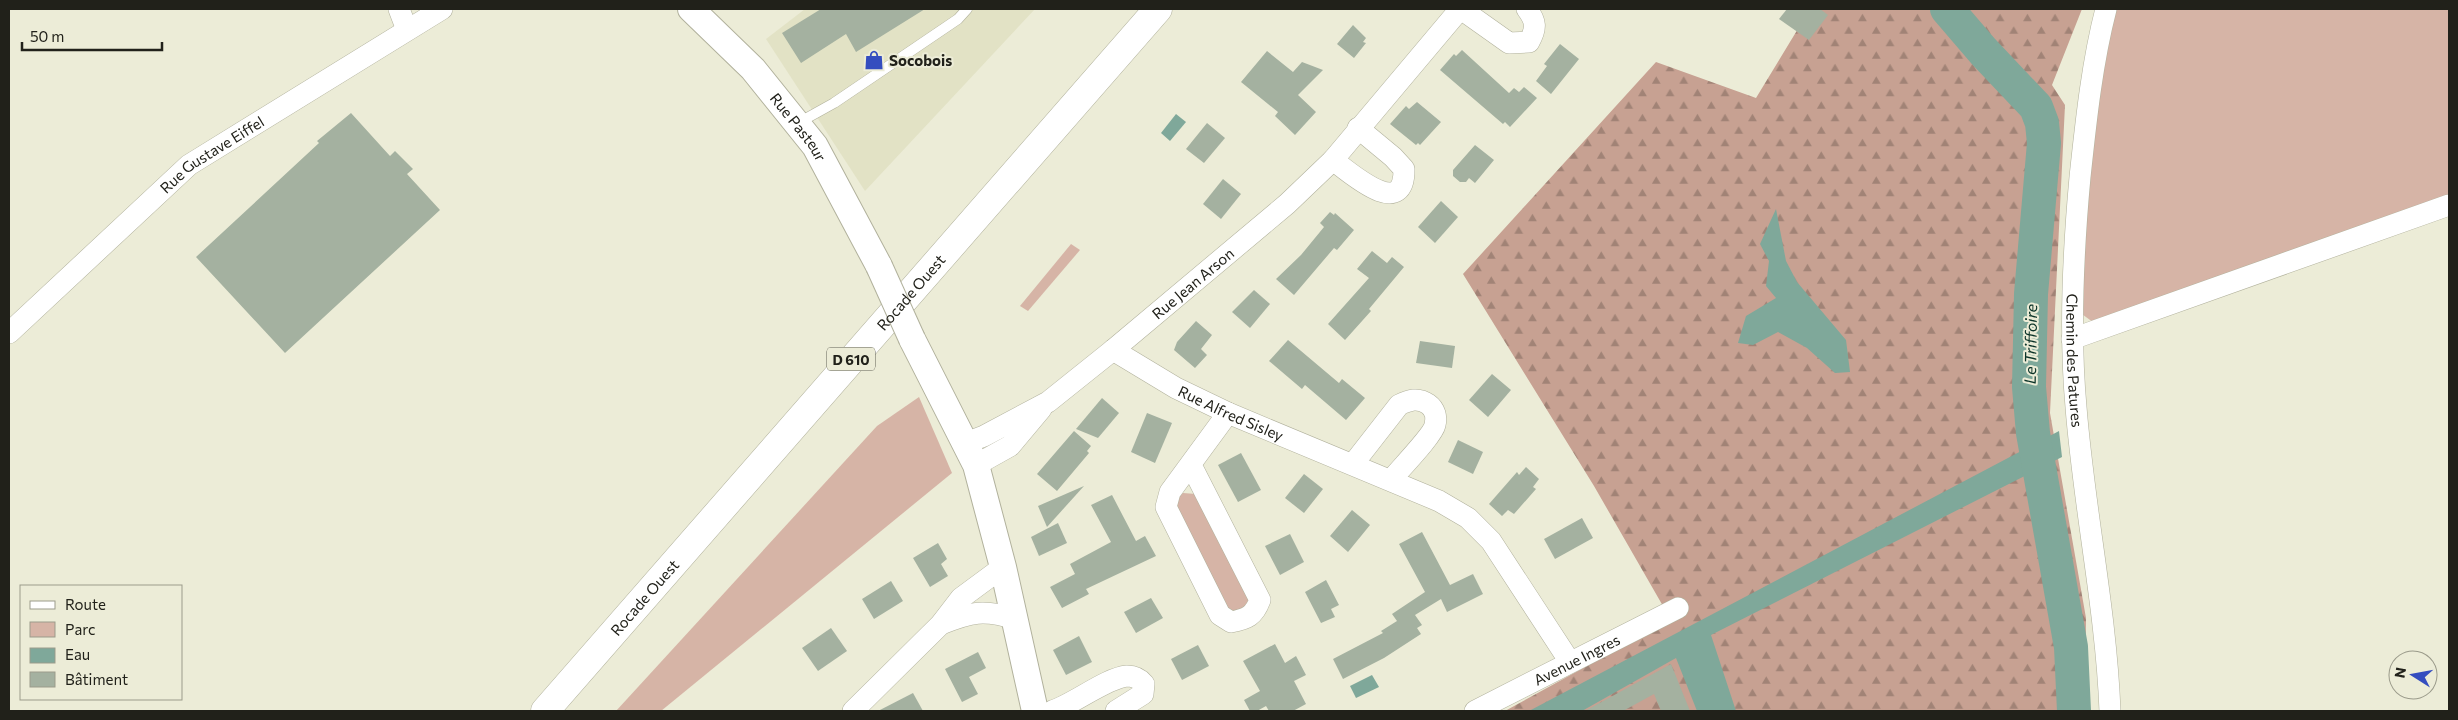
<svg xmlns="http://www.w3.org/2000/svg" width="2458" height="720" viewBox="0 0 2458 720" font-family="Commissioner,sans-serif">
<defs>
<pattern id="forest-firs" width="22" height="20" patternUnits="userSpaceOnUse" patternTransform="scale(1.25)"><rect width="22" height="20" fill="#c7a192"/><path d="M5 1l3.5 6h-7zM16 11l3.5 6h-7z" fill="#a18376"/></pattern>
</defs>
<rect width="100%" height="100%" fill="#ececd7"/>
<!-- built -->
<path fill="#e2e2c5" d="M805 9H1035L865 191 766 39Z"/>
<!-- green -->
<g fill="#d6b4a6">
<path d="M2114 9H2449V198L2097 325 2079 312 2093 122Z"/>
<path d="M1071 244 1080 250 1028 311 1020 306Z"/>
<path d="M919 397 952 473 661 711H616L877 426Z"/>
<path d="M1183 493 1196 494 1252 595 1247 609 1228 612 1174 501Z"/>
</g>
<!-- forest -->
<path fill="url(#forest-firs)" d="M1810 9H2082L2052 85 2065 105 2050 413 2086 618 2085 711H1505L1671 620 1594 486 1463 274 1656 62 1756 98Z"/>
<!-- water -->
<g fill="#7fa89a">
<path d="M1176 114 1186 122 1170 141 1161 133Z"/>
<path d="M1776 209 1786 261 1797 282 1846 340 1850 372 1835 373 1807 348 1778 332 1753 345 1738 343 1746 316 1776 298 1766 286 1769 261 1760 244Z"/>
<path d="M2059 431 2062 457 1711 635 1736 711H1697L1676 658 1582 711H1529Z"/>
<path d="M1372 675 1379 687 1356 698 1350 686Z"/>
</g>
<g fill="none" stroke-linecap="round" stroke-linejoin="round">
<!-- river -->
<path stroke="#7fa89a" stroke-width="34" d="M1947 9 1983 51 2036 107 2042 123 2044 143 2031 294 2029 387 2033 433 2071 647 2074 711"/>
</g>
<!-- building -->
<g fill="#a4b1a0">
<path d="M821 9H925L856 52 846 34 801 63 782 33Z"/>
<path d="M1787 9H1820L1828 15 1809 40 1779 19Z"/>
<path d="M1353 25 1366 38 1363 42 1366 43 1354 58 1337 44Z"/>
<path d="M1560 44 1579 59 1551 94 1536 81 1547 66 1544 64Z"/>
<path d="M1462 50 1509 93 1514 88 1519 92 1524 87 1537 98 1510 127 1505 122 1503 124 1440 70 1454 54 1456 56Z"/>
<path d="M1267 51 1293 72 1302 62 1323 70 1298 95 1316 112 1295 135 1275 116 1278 112 1241 82Z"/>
<path d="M1417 102 1441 122 1420 145 1418 143 1416 145 1390 124 1406 106 1409 109Z"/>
<path d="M351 113 390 156 395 151 413 169 407 174 440 210 285 353 196 257 319 143 317 141Z"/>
<path d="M1207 123 1225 138 1204 163 1186 149Z"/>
<path d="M1475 145 1494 160 1475 183 1469 178 1466 182H1460L1453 176V170Z"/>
<path d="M1223 179 1241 194 1221 219 1203 204Z"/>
<path d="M1441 201 1458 217 1435 243 1418 227Z"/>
<path d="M1330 212 1334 215 1335 213 1354 230 1337 250 1334 248 1294 295 1276 279 1301 255 1324 227 1320 223Z"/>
<path d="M1372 251 1387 263 1392 257 1404 267 1369 309 1371 311 1345 340 1328 324 1369 278 1357 269Z"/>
<path d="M1254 290 1270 304 1250 328 1232 312Z"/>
<path d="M1196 321 1212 335 1201 349 1207 355 1195 368 1174 350 1177 342Z"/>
<path d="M1288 340 1339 383 1342 379 1365 398 1346 420 1305 385 1302 389 1269 361Z"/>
<path d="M1420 341 1455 346 1452 368 1416 363Z"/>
<path d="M1492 374 1511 390 1488 417 1469 400Z"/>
<path d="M1102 398 1119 413 1098 438 1076 429Z"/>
<path d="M1147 413 1172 423 1155 463 1131 452Z"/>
<path d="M1074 431 1091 446 1087 451 1089 453 1057 491 1037 474Z"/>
<path d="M1458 440 1483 452 1473 474 1448 462Z"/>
<path d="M1241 453 1261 490 1238 502 1218 465Z"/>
<path d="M1526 467 1539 479 1533 487 1536 489 1514 514 1508 510 1502 516 1489 504 1517 472 1519 475Z"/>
<path d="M1304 474 1323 489 1304 513 1285 498Z"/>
<path d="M1084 486 1047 527 1038 506Z"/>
<path d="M1112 495 1136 541 1145 536 1156 556 1086 589 1089 594 1062 608 1050 587 1075 574 1070 564 1111 542 1091 505Z"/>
<path d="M1352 510 1370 525 1348 552 1330 536Z"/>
<path d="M1582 518 1593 538 1555 559 1544 539Z"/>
<path d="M1058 523 1067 543 1039 556 1031 537Z"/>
<path d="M1422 532 1450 585 1473 574 1483 594 1447 612 1441 599 1415 615 1422 625 1417 628 1421 634 1384 658 1343 679 1333 659 1383 633 1381 631 1397 621 1392 614 1425 592 1399 544Z"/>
<path d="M1290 534 1304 562 1280 575 1265 546Z"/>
<path d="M938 543 947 559 941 564 948 576 930 587 913 558Z"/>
<path d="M1326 580 1339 605 1331 609 1335 617 1321 623 1305 592Z"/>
<path d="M891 581 903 601 874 619 862 599Z"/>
<path d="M1151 598 1163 618 1136 633 1124 612Z"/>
<path d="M831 628 847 651 818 671 802 648Z"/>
<path d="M1079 636 1092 662 1066 675 1053 650Z"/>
<path d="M1275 644 1285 663 1296 656 1306 675 1294 681 1306 704 1293 711H1269L1266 706 1257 711H1250L1244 700 1260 691 1243 661Z"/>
<path d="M1198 645 1209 666 1182 680 1171 659Z"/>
<path d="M978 652 986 668 969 677 978 694 962 702 945 669Z"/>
<path d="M1671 664 1690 711H1661L1654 694 1623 711H1585Z"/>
<path d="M913 693 923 711H878Z"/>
</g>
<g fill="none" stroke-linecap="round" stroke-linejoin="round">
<defs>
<path id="service" d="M798 123 834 103 958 19 967 9"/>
<g id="minor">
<path d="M399 9 407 30"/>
<path d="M1461 9 1509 43 1529 42C1537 28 1536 21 1527 9"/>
<path id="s1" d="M2106 9C2092 63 2086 121 2080 177 2073 253 2069 330 2076 407 2084 509 2106 609 2110 711"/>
<path d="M1333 160C1349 172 1405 222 1404 169L1393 157 1358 128"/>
<path id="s2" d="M9 333 189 165 442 9"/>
<path d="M2072 339 2449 205"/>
<path id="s3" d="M1113 350 1176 388 1228 413 1439 501 1468 518 1491 541 1570 662"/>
<path id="s4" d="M966 443 984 436 1048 402 1113 350 1287 204 1333 160 1460 9"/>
<path d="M1353 464 1399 405C1409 400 1418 397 1428 404 1435 409 1437 417 1435 425 1433 435 1400 469 1391 480"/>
<path d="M976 465 1010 446 1041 409"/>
<path d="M1191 465 1260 600C1254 616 1247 619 1231 622L1220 615 1166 507 1170 492 1228 413"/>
<path d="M941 624C971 612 984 609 1015 619"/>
<path d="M853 711 941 624 961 598 1003 567"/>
<path d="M1052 711C1074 704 1106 678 1127 676 1135 676 1140 679 1144 684L1143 694 1116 711"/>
<path id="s5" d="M1475 711 1678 608"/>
</g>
<g id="tertiary">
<path id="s6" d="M691 9 753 69 815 146 879 266"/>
<path d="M912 339 976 465 1003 567 1035 711"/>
</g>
<g id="primary">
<path id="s7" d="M545 711 1158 9"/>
</g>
</defs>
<!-- service casing -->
<use href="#service" stroke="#b1b19c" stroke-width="11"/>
<!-- minor casing -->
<use href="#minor" stroke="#b1b19c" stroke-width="22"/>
<!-- tertiary casing -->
<use href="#tertiary" stroke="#b1b19c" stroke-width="28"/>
<!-- primary casing -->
<use href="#primary" stroke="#b1b19c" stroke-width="29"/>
<!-- service -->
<use href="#service" stroke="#fff" stroke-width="10"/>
<!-- minor -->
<use href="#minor" stroke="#fff" stroke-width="21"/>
<!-- tertiary -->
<use href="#tertiary" stroke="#fff" stroke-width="26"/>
<!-- primary -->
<use href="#primary" stroke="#fff" stroke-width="28"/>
<defs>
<path id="tertiary-bridge" d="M879 266 912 339"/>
</defs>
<!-- tertiary-bridge casing -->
<use href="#tertiary-bridge" stroke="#b1b19c" stroke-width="28" stroke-linecap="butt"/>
<!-- tertiary-bridge -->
<use href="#tertiary-bridge" stroke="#fff" stroke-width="26"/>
</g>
<!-- icons -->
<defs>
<symbol id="shop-bare" viewBox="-9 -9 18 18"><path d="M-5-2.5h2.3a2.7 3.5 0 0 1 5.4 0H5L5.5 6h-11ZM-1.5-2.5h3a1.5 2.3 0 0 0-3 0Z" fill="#344dbf" stroke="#ececd7" stroke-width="2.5" paint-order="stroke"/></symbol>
</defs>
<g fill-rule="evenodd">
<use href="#shop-bare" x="860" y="46" width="28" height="28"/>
</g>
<g text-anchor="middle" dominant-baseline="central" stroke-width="4" stroke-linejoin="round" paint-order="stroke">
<!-- shield labels -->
<rect fill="#ececd7" stroke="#5e5e53" stroke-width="1" x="827" y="347.5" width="48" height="23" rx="4"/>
<g font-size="14" font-weight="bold" fill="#21211a">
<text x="851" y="359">D 610</text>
</g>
<!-- poi labels -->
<g font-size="15" font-weight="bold" fill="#21211a" stroke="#ececd7" text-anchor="start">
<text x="889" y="60">Socobois</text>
</g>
<!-- street labels -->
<g font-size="15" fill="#21211a" stroke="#ececd7">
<text stroke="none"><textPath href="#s6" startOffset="160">Rue Pasteur</textPath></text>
<text stroke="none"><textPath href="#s2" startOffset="271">Rue Gustave Eiffel</textPath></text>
<text stroke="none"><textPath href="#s4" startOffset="279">Rue Jean Arson</textPath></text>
<text stroke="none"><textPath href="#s7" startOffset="556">Rocade Ouest</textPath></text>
<text stroke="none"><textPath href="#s1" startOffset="354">Chemin des Patures</textPath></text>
<text stroke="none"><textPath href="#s3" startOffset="134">Rue Alfred Sisley</textPath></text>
<text stroke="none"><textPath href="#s7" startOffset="151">Rocade Ouest</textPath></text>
<text stroke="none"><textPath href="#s5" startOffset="114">Avenue Ingres</textPath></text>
</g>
<!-- water labels -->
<g font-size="16" font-style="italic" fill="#0a3227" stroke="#ececd7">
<text transform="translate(2030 344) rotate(-89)">Le Triffoire</text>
</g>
</g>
<!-- border -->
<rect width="2458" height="720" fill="none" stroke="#21211a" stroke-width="20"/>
<!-- legend -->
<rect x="20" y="585" width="162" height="115" fill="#ececd7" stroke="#9b9b8b"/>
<rect x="30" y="601" width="25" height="8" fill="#ffffff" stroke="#9b9b8b"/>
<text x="65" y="610" font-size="15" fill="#21211a">Route</text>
<rect x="30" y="622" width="25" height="15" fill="#d6b4a6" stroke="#9b9b8b"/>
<text x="65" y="635" font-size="15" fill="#21211a">Parc</text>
<rect x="30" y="648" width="25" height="15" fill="#7fa89a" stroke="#9b9b8b"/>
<text x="65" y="660" font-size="15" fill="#21211a">Eau</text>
<rect x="30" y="672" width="25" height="15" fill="#a4b1a0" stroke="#9b9b8b"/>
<text x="65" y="685" font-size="15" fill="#21211a">Bâtiment</text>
<!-- north arrow -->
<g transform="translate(2413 675) rotate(281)"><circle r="24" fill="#ececd7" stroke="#9b9b8b"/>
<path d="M0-4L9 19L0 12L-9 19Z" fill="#344dbf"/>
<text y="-8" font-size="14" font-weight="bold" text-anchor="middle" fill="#21211a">N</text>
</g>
<!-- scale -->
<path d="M22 42v8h140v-8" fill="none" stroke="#21211a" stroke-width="2.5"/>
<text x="30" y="42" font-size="15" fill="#21211a" stroke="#ececd7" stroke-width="4" paint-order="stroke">50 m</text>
</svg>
